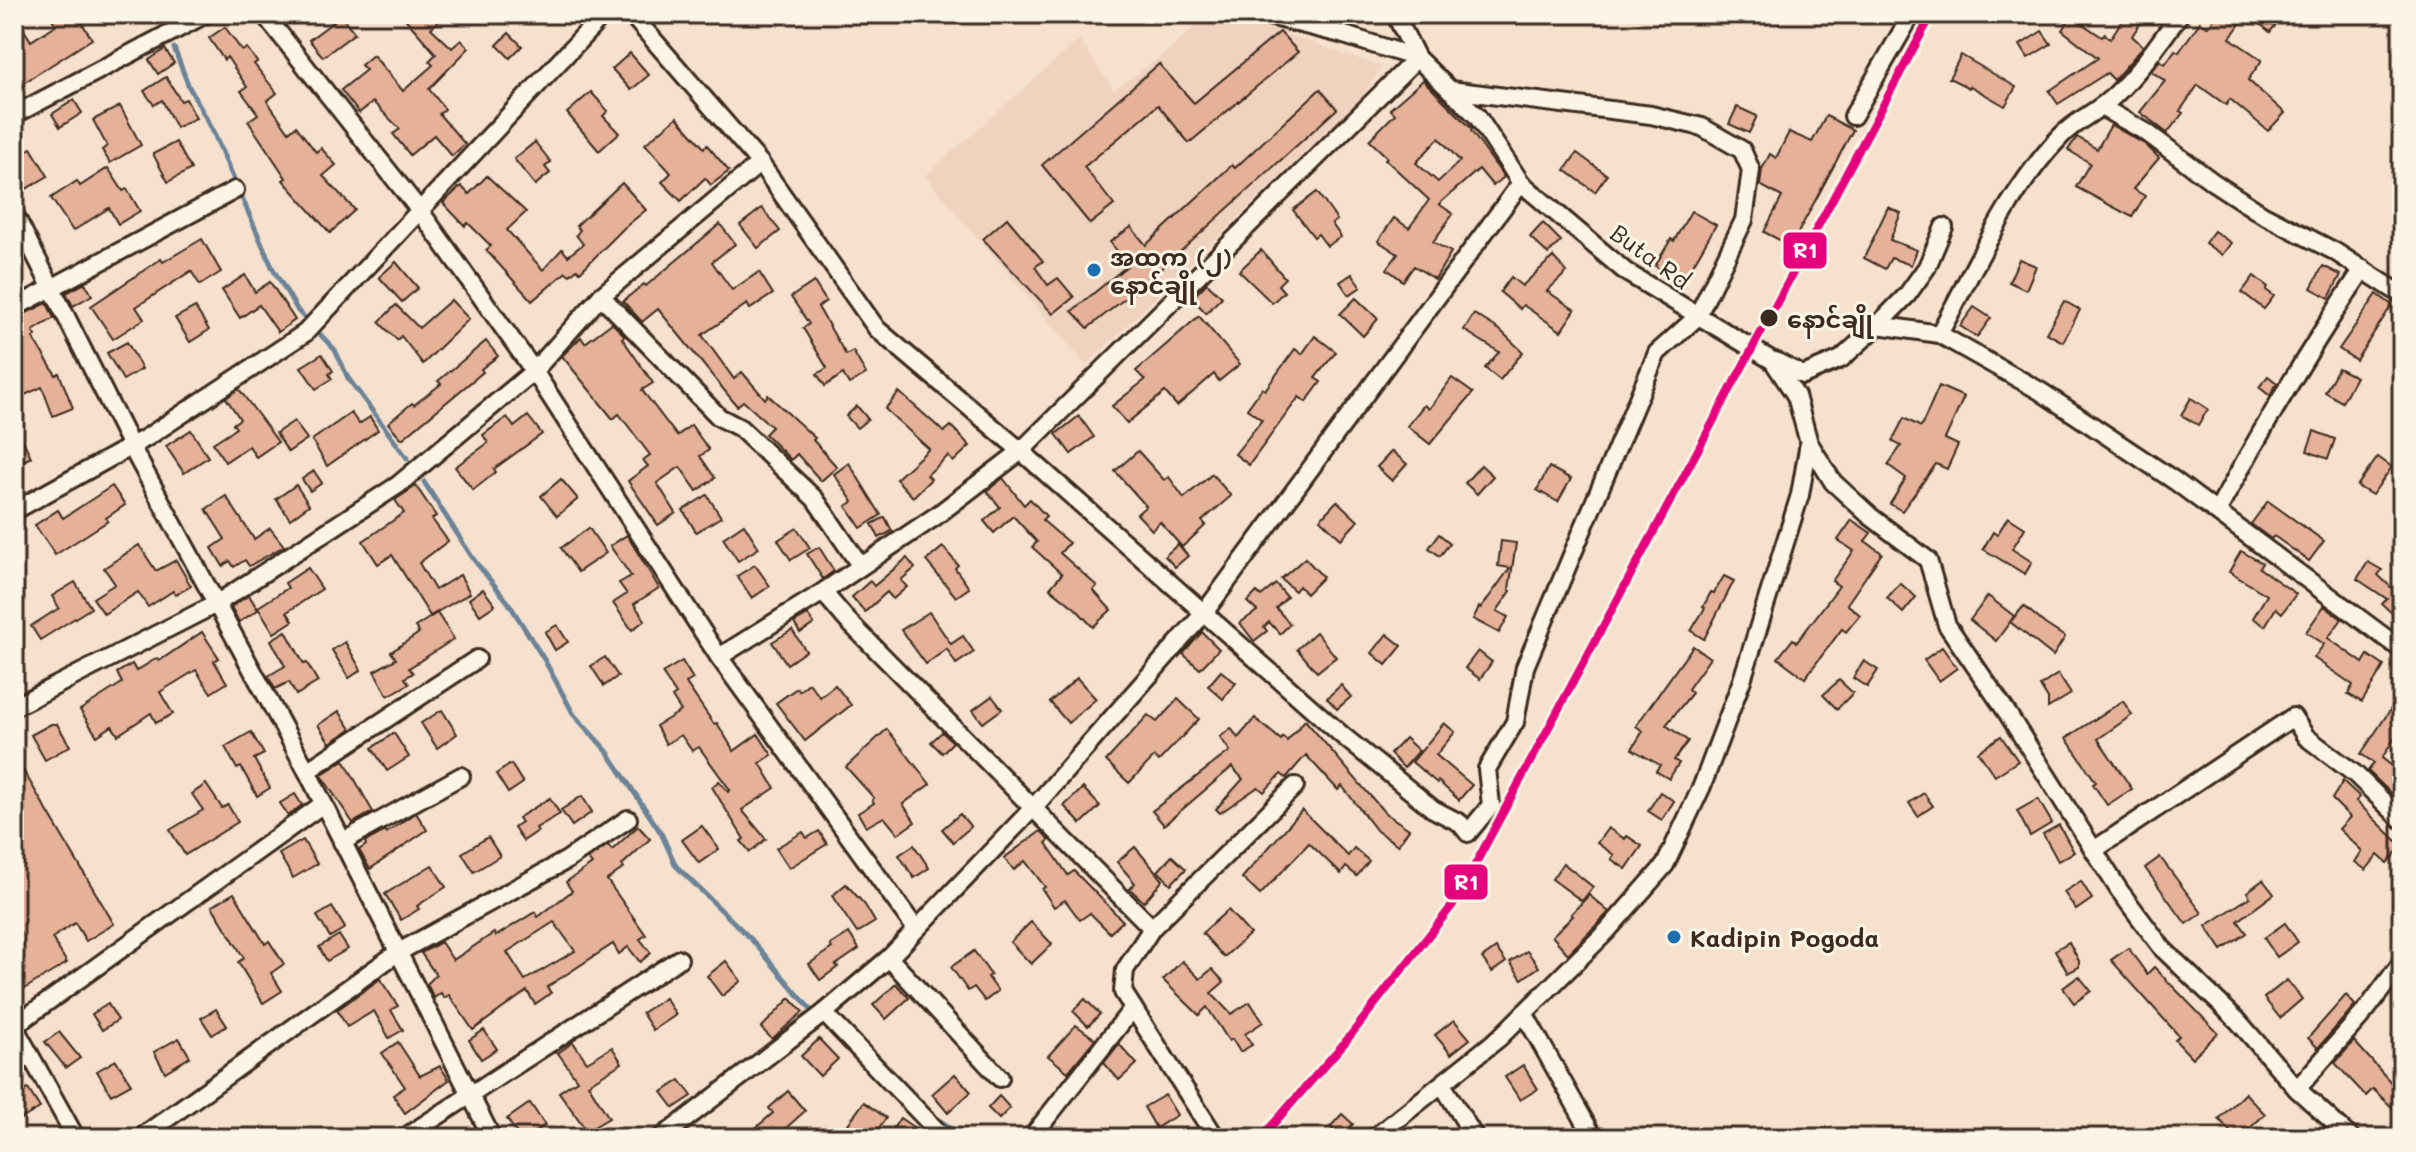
<svg xmlns="http://www.w3.org/2000/svg" width="2416" height="1152" viewBox="0 0 2416 1152" font-family="Mali,'Noto Sans Myanmar',sans-serif">
<rect width="100%" height="100%" fill="#f5e1ce"/>
<filter id="ink" filterUnits="userSpaceOnUse"><feTurbulence type="fractalNoise" baseFrequency=".0125" numOctaves="2"/><feDisplacementMap in="SourceGraphic" scale="16" xChannelSelector="R" yChannelSelector="G"/><feConvolveMatrix kernelMatrix="1 2 1 2 8 2 1 2 1" color-interpolation-filters="sRGB"/></filter>
<g filter="url(#ink)">
<!-- built -->
<path fill="#f0d3be" d="M1201 21 1258 24 1382 67 1362 97 1086 365 925 176 1079 40 1114 90 1166 53Z"/>
<g fill="none" stroke-linecap="round" stroke-linejoin="round">
<!-- stream -->
<g stroke="#6c8397" stroke-width="5">
<path d="M157 14 161 21"/>
<path d="M174 48 189 87 211 127 273 269 298 311 335 350 348 378 407 458"/>
<path d="M424 482 474 560 508 602 545 661 574 715 607 751 661 833 676 866 751 939 811 1010"/>
<path d="M930 1114 966 1138"/>
</g>
</g>
<!-- building -->
<g fill="#e5b198" stroke="#3b2a1e" stroke-width="2" fill-rule="evenodd">
<path d="M14 14 31 41 56 25 49 14H76L92 39 14 89Z"/>
<path d="M401 14H447L431 28 452 48 461 40 469 48 429 89 445 109 439 114 465 144 452 156 434 135 410 155 393 134 400 129 373 102 359 113 341 90 366 70 361 65 373 55 403 91 433 65 429 61 436 54Z"/>
<path d="M2126 14H2146L2132 36 2143 46 2141 49 2114 80 2107 73 2058 104 2049 91 2098 58 2062 30 2071 16 2102 37 2105 34 2110 39Z"/>
<path d="M2217 14H2247L2230 38 2262 60 2248 80 2285 113 2268 131 2230 99 2226 105 2198 85 2180 111 2183 113 2167 133 2140 112 2165 81 2151 71 2160 60 2165 64 2175 50 2179 52 2200 22 2208 27Z"/>
<path d="M2248 14H2285L2270 32Z"/>
<path d="M341 16 355 33 323 57 309 40Z"/>
<path d="M225 27 242 51 247 48 257 62 254 64 277 93 267 101 289 132 296 126 316 152 321 148 336 165 323 176 355 210 330 233 283 180 286 178 248 121 258 114 241 91 247 87 227 57 224 60 209 38Z"/>
<path d="M2042 31 2051 44 2028 58 2020 45Z"/>
<path d="M1280 32 1298 52 1189 143 1158 105 1084 167 1114 205 1090 224 1042 165 1159 64 1194 103Z"/>
<path d="M509 33 522 46 510 58 497 45Z"/>
<path d="M165 49 174 63 158 74 149 60Z"/>
<path d="M630 53 649 75 631 90 612 69Z"/>
<path d="M1961 55 2016 87 2005 106 1970 86 1969 88 1949 78Z"/>
<path d="M166 77 181 101 186 99 196 118 176 128 162 100 154 105 144 91Z"/>
<path d="M1423 80 1472 129 1471 131 1504 177 1493 186 1479 169 1439 204 1453 214 1433 242 1451 252 1435 279 1414 266 1403 281 1387 269 1398 254 1378 241 1394 218 1409 228 1429 200 1385 159 1387 157 1369 140 1395 114 1390 109ZM1439 138 1460 161 1438 182 1416 163Z"/>
<path d="M1320 89 1337 109 1158 272 1088 328 1072 311 1128 265 1110 242 1131 227 1146 245 1232 165 1235 168Z"/>
<path d="M591 92 608 111 603 116 619 133 599 151 567 113Z"/>
<path d="M74 100 82 113 60 127 52 114Z"/>
<path d="M120 106 141 145 110 163 102 150 107 146 93 120Z"/>
<path d="M1737 107 1757 116 1749 133 1729 124Z"/>
<path d="M1826 116 1853 130 1791 246 1764 232 1782 197 1760 185 1762 169 1770 154 1776 158 1789 132 1812 142Z"/>
<path d="M677 117 704 148 707 145 729 171 711 185 705 178 681 201 662 182 671 173 645 144Z"/>
<path d="M2111 125 2146 145 2159 158 2133 189 2145 196 2132 217 2076 187 2090 163 2068 150 2077 137 2097 149Z"/>
<path d="M176 142 191 169 168 182 153 154Z"/>
<path d="M535 142 551 162 545 167 550 173 535 185 514 159Z"/>
<path d="M31 148 48 176 26 189 14 168V158Z"/>
<path d="M1577 153 1607 175 1595 192 1565 170Z"/>
<path d="M108 168 123 191 127 189 140 211 118 224 109 208 73 231 51 198 77 181 80 186Z"/>
<path d="M487 176 526 212 507 230 543 270 562 249 568 256 583 244 576 235 580 230 576 226 622 183 646 210 624 228 580 272 577 269 570 275 566 272 532 301 486 250 491 246 468 223 465 226 443 203 461 186 469 194Z"/>
<path d="M1317 192 1337 220 1332 224 1341 237 1327 246 1318 234 1314 237 1293 210Z"/>
<path d="M1888 207 1901 213 1890 240 1917 250 1911 265 1891 258 1885 269 1864 258Z"/>
<path d="M762 208 780 231 758 248 740 225Z"/>
<path d="M1691 211 1716 225 1683 282 1655 266 1671 239 1674 241Z"/>
<path d="M1007 218 1043 261 1035 267 1048 285 1058 278 1074 297 1053 314 983 239Z"/>
<path d="M1543 223 1561 241 1548 254 1530 237Z"/>
<path d="M720 224 735 244 712 262 732 290 759 272 773 294 750 309 747 304 702 335 734 379 742 372 765 399 768 395 815 438 813 440 837 467 821 481 797 454 791 460 765 434 772 427 743 401 737 406 658 309 642 322 623 301 644 284 646 286Z"/>
<path d="M2214 231 2231 243 2222 255 2205 243Z"/>
<path d="M202 239 221 272 200 285 191 271 136 307 144 319 113 339 91 306 161 259 163 262Z"/>
<path d="M1261 250 1285 278 1278 285 1284 292 1272 303 1239 271Z"/>
<path d="M1553 257 1567 272 1547 291 1575 310 1561 331 1523 305 1520 309 1500 292 1511 277 1522 286Z"/>
<path d="M2019 259 2036 266 2026 290 2009 282Z"/>
<path d="M396 262 418 288 402 302 379 277Z"/>
<path d="M2323 266 2341 275 2329 298 2311 288Z"/>
<path d="M1352 274 1361 287 1349 295 1340 282Z"/>
<path d="M245 275 255 292 270 282 295 320 278 332 259 305 240 318 222 290Z"/>
<path d="M2254 276 2268 287 2266 290 2274 296 2264 309 2242 292Z"/>
<path d="M814 282 826 301 818 307 846 355 853 351 866 374 849 384 843 374 825 386 817 374 827 368 803 328 809 324 791 297Z"/>
<path d="M85 283 92 295 73 306 66 293Z"/>
<path d="M1207 283 1222 297 1206 313 1192 298Z"/>
<path d="M2377 294 2392 305 2356 360 2339 349Z"/>
<path d="M1356 298 1378 319 1363 336 1340 314Z"/>
<path d="M451 300 469 319 423 364 401 336 397 340 379 322 396 305 419 328Z"/>
<path d="M2064 301 2080 310 2063 342 2046 333Z"/>
<path d="M47 303 54 318 33 331 36 336 33 338 56 375 59 373 73 408 53 416 42 387 14 400V319Z"/>
<path d="M195 307 209 330 190 342 175 318Z"/>
<path d="M1974 307 1991 318 1977 337 1960 326Z"/>
<path d="M1474 314 1500 330 1523 352 1500 380 1485 368 1499 352 1464 330Z"/>
<path d="M1199 316 1240 364 1219 381 1214 374 1177 406 1165 392 1127 423 1112 406 1145 380 1136 371Z"/>
<path d="M612 323 625 336 622 338 653 383 642 390 677 436 691 425 709 450 700 456 715 478 697 491 680 467 657 483 676 513 658 525 628 481 648 466 643 460 650 455 619 414 613 419 562 356 581 337 585 343Z"/>
<path d="M1315 336 1336 352 1315 378 1321 382 1306 402 1299 397 1249 465 1235 454 1262 420 1247 409 1262 388 1265 390 1295 349 1302 354Z"/>
<path d="M486 341 498 356 481 369 483 372 402 439 388 423 412 403 414 405 441 384 438 381Z"/>
<path d="M127 342 142 369 123 380 107 353Z"/>
<path d="M322 354 333 371 329 374 332 379 316 389 301 367Z"/>
<path d="M2338 368 2356 377 2342 402 2325 392Z"/>
<path d="M2268 376 2277 383 2270 396 2259 387Z"/>
<path d="M1452 378 1473 393 1430 444 1407 426 1424 405 1429 409Z"/>
<path d="M1939 386 1964 397 1945 439 1958 445 1947 469 1936 464 1902 511 1890 504 1906 478 1888 465 1901 446 1892 441 1904 418 1921 427Z"/>
<path d="M239 389 278 442 256 457 249 446 225 462 213 443 236 428 233 424 240 419 226 398Z"/>
<path d="M899 392 944 432 951 426 970 446 953 462 948 456 927 475 931 479 913 497 896 479 929 449 885 409Z"/>
<path d="M2191 398 2208 409 2198 425 2181 415Z"/>
<path d="M857 406 868 419 857 428 846 416Z"/>
<path d="M351 413 359 424 370 417 378 430 327 466 312 440Z"/>
<path d="M528 416 542 434 494 469 496 472 473 490 455 467 488 443 483 435 507 417 514 427Z"/>
<path d="M1079 416 1094 437 1071 454 1056 434Z"/>
<path d="M294 421 307 439 288 452 276 433Z"/>
<path d="M14 422 31 457 14 466Z"/>
<path d="M191 430 208 457 184 473 166 446Z"/>
<path d="M2314 431 2335 439 2328 459 2307 451Z"/>
<path d="M1138 451 1164 480 1169 477 1184 498 1212 474 1231 496 1202 521 1206 525 1182 547 1160 522 1152 530 1137 514 1146 506 1115 471Z"/>
<path d="M1392 451 1407 464 1392 481 1377 467Z"/>
<path d="M2378 457 2392 467 2372 495 2357 486Z"/>
<path d="M849 463 881 515 861 528 846 506 853 502 834 474Z"/>
<path d="M1481 465 1493 476 1477 494 1465 483Z"/>
<path d="M1549 467 1571 479 1558 502 1537 490Z"/>
<path d="M314 471 322 483 310 491 302 479Z"/>
<path d="M1003 478 1024 505 1030 499 1046 516 1042 520 1069 543 1060 553 1097 586 1093 590 1111 610 1093 627 1076 609 1050 588 1062 574 1032 547 1037 542 1013 516 994 533 984 521 1000 507 987 491Z"/>
<path d="M561 479 578 499 557 516 541 496Z"/>
<path d="M296 485 309 505 290 519 276 499Z"/>
<path d="M112 486 125 505 106 518 108 521 55 555 35 525 58 510 63 518Z"/>
<path d="M416 486 436 516 432 519 448 541 419 563 435 590 460 575 470 593 430 616 392 555 378 564 363 541 404 513 395 500Z"/>
<path d="M707 495 721 517 696 532 683 510Z"/>
<path d="M226 496 254 539 270 528 284 546 249 566 245 560 234 567 230 561 223 566 212 548 225 539 206 509Z"/>
<path d="M1337 501 1358 521 1341 539 1320 519Z"/>
<path d="M2268 501 2324 541 2309 561 2274 536 2271 539 2251 524Z"/>
<path d="M885 517 892 531 879 538 872 524Z"/>
<path d="M2008 517 2025 528 2012 549 2032 562 2025 574 1983 549 1993 532 1997 535Z"/>
<path d="M1852 520 1871 533 1865 541 1882 553 1847 604 1860 615 1846 632 1842 629 1805 678 1778 658 1793 639 1797 642 1839 586 1832 581 1854 551 1838 540Z"/>
<path d="M744 524 759 548 738 561 723 538Z"/>
<path d="M589 528 606 553 578 572 561 548Z"/>
<path d="M797 528 810 548 791 560 778 540Z"/>
<path d="M1439 534 1450 543 1440 556 1429 548Z"/>
<path d="M627 535 659 588 634 604 645 620 632 630 613 603 627 594 619 583 631 576 610 546Z"/>
<path d="M1501 541 1516 543 1509 589 1511 591 1497 611 1508 617 1499 633 1473 619 1479 607 1481 608 1510 568 1498 566Z"/>
<path d="M1178 544 1188 556 1175 567 1165 556Z"/>
<path d="M139 545 156 571 176 560 191 586 175 595 173 591 148 607 138 592 104 614 93 598 115 584 104 568Z"/>
<path d="M819 547 834 571 823 579 807 554Z"/>
<path d="M943 547 958 565 955 568 969 588 956 597 926 561Z"/>
<path d="M2241 551 2262 563 2259 568 2296 594 2282 613 2276 608 2265 626 2253 618 2267 595 2229 572Z"/>
<path d="M907 558 915 568 901 580 907 587 893 599 887 592 865 612 852 597 870 581 874 586Z"/>
<path d="M1305 558 1323 577 1306 594 1299 586 1295 591 1281 579Z"/>
<path d="M2368 562 2382 570 2378 575 2395 591 2402 583V608L2394 615 2382 604 2387 599 2357 579Z"/>
<path d="M755 565 770 586 752 598 737 576Z"/>
<path d="M308 568 322 589 287 612 293 621 274 633 258 607 288 588 285 583Z"/>
<path d="M1724 576 1734 581 1704 639 1691 631 1705 608 1703 607 1711 592 1714 593Z"/>
<path d="M75 582 91 608 40 640 31 626 59 608 52 596Z"/>
<path d="M1900 583 1916 597 1903 613 1887 598Z"/>
<path d="M1276 584 1287 597 1276 608 1290 624 1280 634 1269 622 1264 627 1267 631 1254 641 1240 623 1257 611 1247 602 1257 592 1261 596Z"/>
<path d="M483 589 495 605 480 615 469 599Z"/>
<path d="M249 595 258 610 239 622 231 607Z"/>
<path d="M1988 596 2014 616 2010 622 2024 606 2045 624 2065 637 2053 656 2010 622 1996 641 1970 620Z"/>
<path d="M2324 606 2342 619 2328 638 2363 663 2368 655 2384 666 2362 702 2348 694 2353 685 2314 658 2324 644 2306 632Z"/>
<path d="M929 612 951 644 963 636 974 652 956 664 947 649 926 664 901 630Z"/>
<path d="M437 613 454 639 409 668 413 673 405 678 409 684 388 696 374 671 396 659 391 652 419 633 415 627Z"/>
<path d="M808 615 814 624 800 633 794 623Z"/>
<path d="M557 625 568 642 555 650 545 632Z"/>
<path d="M792 630 806 651 787 664 772 642Z"/>
<path d="M286 631 304 664 307 663 318 682 296 695 289 682 275 689 268 676 285 666 271 640Z"/>
<path d="M202 632 219 658 214 661 227 683 211 693 196 670 160 692 173 714 156 723 151 713 118 735 112 726 97 736 80 710 122 683 117 673 132 664 136 671 157 658 159 661Z"/>
<path d="M1202 632 1219 649 1200 669 1183 654Z"/>
<path d="M1316 632 1336 657 1317 672 1297 649Z"/>
<path d="M1387 634 1402 646 1386 665 1372 653Z"/>
<path d="M345 642 361 670 349 678 332 650Z"/>
<path d="M1693 646 1710 658 1688 689 1692 693 1666 725 1688 741 1674 760 1679 763 1669 779 1656 771 1660 765 1632 749 1643 731 1636 726Z"/>
<path d="M1942 647 1957 668 1939 681 1924 660Z"/>
<path d="M1478 651 1492 662 1480 679 1465 668Z"/>
<path d="M605 657 618 676 604 686 591 666Z"/>
<path d="M682 661 693 679 686 683 714 724 717 723 734 751 758 734 772 755 760 763 775 788 742 810 766 839 750 852 741 841 744 839 712 787 719 781 728 792 730 790 699 747 692 751 681 735 666 744 656 726 681 711 672 697 676 694 662 673Z"/>
<path d="M1864 661 1878 670 1867 687 1853 678Z"/>
<path d="M1221 671 1236 683 1223 699 1208 686Z"/>
<path d="M2058 674 2071 694 2048 708V699L2040 686Z"/>
<path d="M1077 678 1096 699 1068 723 1050 702Z"/>
<path d="M1839 680 1853 693 1837 709 1823 695Z"/>
<path d="M809 683 820 697 835 685 851 705 805 741 776 703 797 688 799 691Z"/>
<path d="M1341 685 1351 697 1337 709 1327 698Z"/>
<path d="M2402 692V727L2382 758 2402 774V804L2368 771 2374 763 2361 754Z"/>
<path d="M992 696 1002 709 983 723 973 710Z"/>
<path d="M1178 699 1199 719 1159 761 1154 757 1129 783 1106 761 1148 715 1157 722Z"/>
<path d="M2123 701 2132 715 2098 739 2132 789 2107 805 2093 784 2096 782 2066 738Z"/>
<path d="M442 710 457 734 437 748 421 723Z"/>
<path d="M339 711 351 729 330 743 318 725Z"/>
<path d="M1255 718 1281 740 1283 737 1287 741 1305 720 1385 813 1409 829 1398 845 1377 831 1342 786 1338 790 1306 755 1286 778 1281 774 1264 792 1258 787 1220 813 1216 809 1243 779 1232 767 1164 825 1152 811 1230 751 1220 737 1231 728 1238 738Z"/>
<path d="M1444 723 1455 732 1436 755 1472 785 1459 800 1438 781 1437 783 1412 762Z"/>
<path d="M51 724H57L70 746 45 760 31 735Z"/>
<path d="M887 729 930 784 903 804 915 822 898 834 884 817 866 827 858 813 874 803 872 800 874 798 846 767Z"/>
<path d="M251 732 264 754 254 759 270 788 257 796 241 767 237 769 225 747Z"/>
<path d="M942 732 953 742 942 753 931 742Z"/>
<path d="M394 733 409 757 387 771 372 748Z"/>
<path d="M2001 736 2018 761 1995 776 1978 752Z"/>
<path d="M1405 738 1419 751 1404 768 1390 754Z"/>
<path d="M344 760 373 812 353 823 321 775Z"/>
<path d="M511 764 523 783 508 793 496 774Z"/>
<path d="M23 770 114 924 86 941 75 923 52 938 67 963 24 989 14 973V951L23 945 17 936 21 934 14 923V776Z"/>
<path d="M2343 781 2360 797 2356 801 2402 846 2387 863 2378 855 2366 870 2355 862 2362 851 2339 829 2350 817 2332 799Z"/>
<path d="M206 784 222 808 228 805 238 822 185 855 170 830 203 810 192 794Z"/>
<path d="M1083 788 1100 806 1081 824 1064 806Z"/>
<path d="M1660 792 1674 801 1662 820 1648 811Z"/>
<path d="M1924 793 1933 806 1918 816 1909 803Z"/>
<path d="M295 794 302 805 288 816 280 803Z"/>
<path d="M582 796 592 812 572 826 561 810Z"/>
<path d="M550 798 560 814 536 828 538 831 523 841 514 827 521 822 518 818Z"/>
<path d="M2038 799 2052 823 2030 836 2017 811Z"/>
<path d="M1302 810 1348 856 1354 848 1369 861 1357 876 1346 867 1341 874 1309 843 1260 895 1242 878Z"/>
<path d="M416 813 427 830 370 869 359 850 366 845 365 842 385 831 386 833Z"/>
<path d="M960 814 971 827 953 842 942 829Z"/>
<path d="M2059 825 2074 852 2058 861 2043 834Z"/>
<path d="M638 826 650 839 622 865 624 868 607 880 646 935 640 939 651 953 640 962 628 947 619 954 613 944 547 987 551 993 535 1004 527 991 473 1030 449 995 444 998 441 993 434 998 427 984 436 975 421 953 441 942 453 960 494 933 496 936 535 912 538 917 572 891 566 882 592 864 588 859 608 845 612 850ZM554 922 575 951 525 980 507 952Z"/>
<path d="M702 826 719 849 699 863 682 840Z"/>
<path d="M1608 828 1625 839 1627 836 1642 846 1626 869 1611 859 1614 855 1597 843Z"/>
<path d="M819 831 827 844 789 868 776 848 803 832 807 838Z"/>
<path d="M1041 831 1050 840 1046 843 1068 875 1074 871 1123 921 1110 933 1090 913 1080 920 1065 900 1054 907 1042 889 1045 887 1025 861 1014 870 1004 858Z"/>
<path d="M488 837 500 856 474 872 462 853Z"/>
<path d="M303 840 317 864 293 878 279 854Z"/>
<path d="M914 845 929 868 914 878 899 855Z"/>
<path d="M1135 847 1163 880 1144 902 1130 889 1135 883 1117 862Z"/>
<path d="M1172 856 1186 869 1171 884 1158 871Z"/>
<path d="M2160 857 2202 913 2186 924 2145 868Z"/>
<path d="M1563 863 1593 887 1582 901 1552 879Z"/>
<path d="M432 865 446 887 417 906 419 909 401 920 385 894Z"/>
<path d="M2263 880 2274 894 2238 921 2247 933 2222 950 2206 926 2250 897 2247 892Z"/>
<path d="M2081 881 2092 899 2076 910 2064 892Z"/>
<path d="M846 884 865 905 875 922 857 933 832 896Z"/>
<path d="M234 893 265 944 269 941 284 964 271 973 282 991 263 1003 238 962 244 958 212 906Z"/>
<path d="M1589 895 1609 912 1568 954 1552 936 1573 916 1571 914Z"/>
<path d="M332 907 345 928 330 937 317 916Z"/>
<path d="M1228 910 1250 934 1224 957 1202 933Z"/>
<path d="M1031 922 1052 944 1031 964 1010 942Z"/>
<path d="M2285 923 2298 942 2277 957 2264 938Z"/>
<path d="M849 933 859 949 836 965 838 967 820 980 809 964 832 948 830 945Z"/>
<path d="M339 935 348 949 327 961 319 947Z"/>
<path d="M2069 942 2079 961V967L2068 973 2055 950Z"/>
<path d="M1496 948 1506 962 1492 972 1482 958Z"/>
<path d="M2128 948 2147 974 2154 967 2218 1033 2192 1058 2175 1040 2179 1036 2111 960Z"/>
<path d="M974 951 991 975 988 977 998 991 985 1001 974 987 968 991 951 967Z"/>
<path d="M1527 951 1539 967 1522 979 1510 962Z"/>
<path d="M726 961 741 981 722 996 707 976Z"/>
<path d="M1182 961 1200 979 1212 969 1224 982 1211 993 1231 1014 1250 1002 1263 1022 1245 1034 1252 1045 1240 1052 1232 1039 1229 1041 1207 1007 1199 1015 1163 980Z"/>
<path d="M2079 976 2091 991 2074 1003 2063 988Z"/>
<path d="M380 979 398 1006 391 1010 403 1030 389 1038 374 1011 347 1027 337 1010Z"/>
<path d="M2287 980 2302 999 2280 1018 2264 998Z"/>
<path d="M896 984 909 998 886 1019 873 1005Z"/>
<path d="M2346 995 2355 1005 2318 1048 2308 1038Z"/>
<path d="M665 998 676 1015 653 1030 642 1013Z"/>
<path d="M790 998 803 1012 772 1039 761 1028Z"/>
<path d="M1085 999 1100 1014 1088 1026 1073 1011Z"/>
<path d="M108 1004 118 1020 102 1030 92 1014Z"/>
<path d="M216 1009 227 1026 212 1035 201 1018Z"/>
<path d="M1454 1020 1470 1039 1451 1054 1435 1035Z"/>
<path d="M1076 1025 1095 1039 1068 1072 1048 1056Z"/>
<path d="M484 1030 497 1049 481 1059 469 1040Z"/>
<path d="M59 1032 80 1058 66 1068 45 1042Z"/>
<path d="M179 1038 190 1057 165 1072 154 1052Z"/>
<path d="M819 1039 838 1059 820 1076 801 1056Z"/>
<path d="M2354 1041 2402 1095V1117L2373 1089 2366 1096 2335 1063Z"/>
<path d="M398 1042 420 1076 440 1066 449 1080 405 1113 393 1095 405 1087 382 1053Z"/>
<path d="M573 1042 587 1062 612 1047 622 1063 588 1084 609 1118 587 1131 559 1092 577 1080 558 1053Z"/>
<path d="M1119 1044 1137 1064 1119 1080 1104 1063Z"/>
<path d="M116 1060 131 1084 111 1095 97 1071Z"/>
<path d="M1523 1065 1538 1089 1520 1100 1505 1077Z"/>
<path d="M955 1074 971 1092 948 1113 932 1094Z"/>
<path d="M680 1080 692 1096 674 1108 662 1092Z"/>
<path d="M28 1089 40 1108 14 1123V1097Z"/>
<path d="M788 1091 805 1111 775 1138H744L773 1113 769 1108Z"/>
<path d="M2245 1093 2265 1114 2248 1130 2255 1138H2236L2219 1119Z"/>
<path d="M1165 1095 1177 1115 1156 1128 1144 1107Z"/>
<path d="M999 1096 1010 1108 999 1119 988 1108Z"/>
<path d="M864 1102 886 1118 872 1138H867L848 1124Z"/>
<path d="M530 1103 545 1125 526 1138H520L507 1119Z"/>
<path d="M1342 1114 1353 1124 1341 1137 1330 1127Z"/>
<path d="M900 1118 916 1129 910 1138H887Z"/>
</g>
<g fill="none" stroke-linecap="round" stroke-linejoin="round">
<defs>
<g id="street">
<path d="M264 14 420 211 534 371 719 657 916 929"/>
<path d="M631 14 760 163 877 329 1021 451 1343 736 1433 809 1460 823 1468 833 1491 805 1487 769 1515 722 1525 667 1657 353 1697 317 1744 220 1751 170 1742 150 1702 127 1651 115 1450 90"/>
<path d="M2101 107 2146 132 2213 182 2262 214 2334 251 2402 295"/>
<path d="M14 115 206 14"/>
<path d="M1853 116 1912 14"/>
<path d="M14 213 131 446 307 771 492 1138"/>
<path d="M601 296 719 417 740 428 815 499 860 565"/>
<path d="M14 308 235 190"/>
<path d="M1878 325 1939 334 2040 391 2175 481 2402 650"/>
<path d="M1939 334C1976 267 2007 192 2061 136 2076 120 2099 111 2115 95 2140 71 2160 42 2180 14"/>
<path d="M1775 361 1803 375 1841 359 1872 331 1907 295 1927 267 1944 227"/>
<path d="M1809 443 1833 482 1870 516 1928 560 1947 625 2006 711 2119 890 2163 949 2238 1021 2297 1089 2351 1138"/>
<path d="M14 511 146 438 305 333 604 14"/>
<path d="M2217 512C2262 428 2310 348 2363 269"/>
<path d="M823 592 846 619 1152 928"/>
<path d="M719 657 823 592 936 516 1021 451 1417 58 1341 34 1261 14"/>
<path d="M14 707 216 604 398 485 534 371 601 296 760 163"/>
<path d="M307 771 477 659"/>
<path d="M342 842 461 776"/>
<path d="M2094 850 2293 717 2306 737 2355 774 2402 820"/>
<path d="M889 958 1000 1078"/>
<path d="M824 1013 944 1138"/>
<path d="M1524 1013 1594 1138"/>
<path d="M14 1026 323 804"/>
<path d="M14 1026 76 1138"/>
<path d="M1442 1084 1475 1138"/>
<path d="M2297 1089 2367 1009 2402 962"/>
<path d="M140 1138 397 953 567 860 628 819"/>
<path d="M404 1138 679 959"/>
<path d="M661 1138 824 1013 889 958 1034 807 1204 613 1521 183"/>
<path d="M1031 1138 1133 1008"/>
<path d="M1216 1138 1123 992 1125 970 1152 928 1295 786"/>
<path d="M1374 1138 1499 1038 1607 931 1665 865 1702 786 1742 680 1800 495 1809 443 1796 396 1773 361 1626 272 1521 183 1477 116 1417 58 1395 14"/>
</g>
</defs>
<!-- street casing -->
<use href="#street" stroke="#3b2a1e" stroke-width="22"/>
<!-- street -->
<use href="#street" stroke="#fcf5e5" stroke-width="16"/>
<defs>
<path id="rail-1" d="M1261 1138 1346 1041 1455 902 1932 14"/>
</defs>
<!-- rail-1 casing -->
<use href="#rail-1" stroke="#fcf5e5" stroke-width="14"/>
<!-- rail-1 -->
<use href="#rail-1" stroke="#e5007d" stroke-width="8"/>
</g>
</g>
<!-- markers -->
<g fill="#1f6fb2" stroke="#fcf5e5" stroke-width="3">
<circle cx="1094" cy="270" r="8"/>
<circle cx="1674" cy="937" r="8"/>
</g>
<circle fill="#3b2a1e" stroke="#fcf5e5" stroke-width="3" cx="1769" cy="318" r="10"/>
<g text-anchor="middle" dominant-baseline="central" stroke-width="6" stroke-linejoin="round" paint-order="stroke">
<!-- poi labels -->
<g font-size="24" font-weight="bold" fill="#3b2a1e" stroke="#fcf5e5" text-anchor="start">
<text x="1110" y="256">အထက (၂)<tspan x="1110" dy="28">နောင်ချို</tspan></text>
<text x="1690" y="937">Kadipin Pogoda</text>
</g>
<!-- street labels -->
<g font-size="24" fill="#3b2a1e" stroke="#fcf5e5">
<text transform="translate(1651 256) rotate(36)">Buta Rd</text>
</g>
<!-- stop labels -->
<g font-size="24" font-weight="bold" fill="#3b2a1e" stroke="#fcf5e5" text-anchor="start">
<text x="1787" y="318">နောင်ချို</text>
</g>
</g>
<g stroke="#fcf5e5" stroke-width="3">
<rect x="1782" y="231" width="46" height="39" rx="8" fill="#e5007d"/>
<rect x="1443" y="863" width="46" height="38" rx="8" fill="#e5007d"/>
</g>
<g font-size="22" text-anchor="middle" font-weight="bold" fill="#fff">
<text x="1805" y="258">R1</text>
<text x="1466" y="890">R1</text>
</g>
<!-- margin -->
<rect width="2416" height="1152" fill="none" stroke="#fcf5e5" stroke-width="48"/>
<rect x="24" y="24" width="2368" height="1104" fill="none" stroke="#3b2a1e" stroke-width="3" filter="url(#ink)"/>
</svg>
